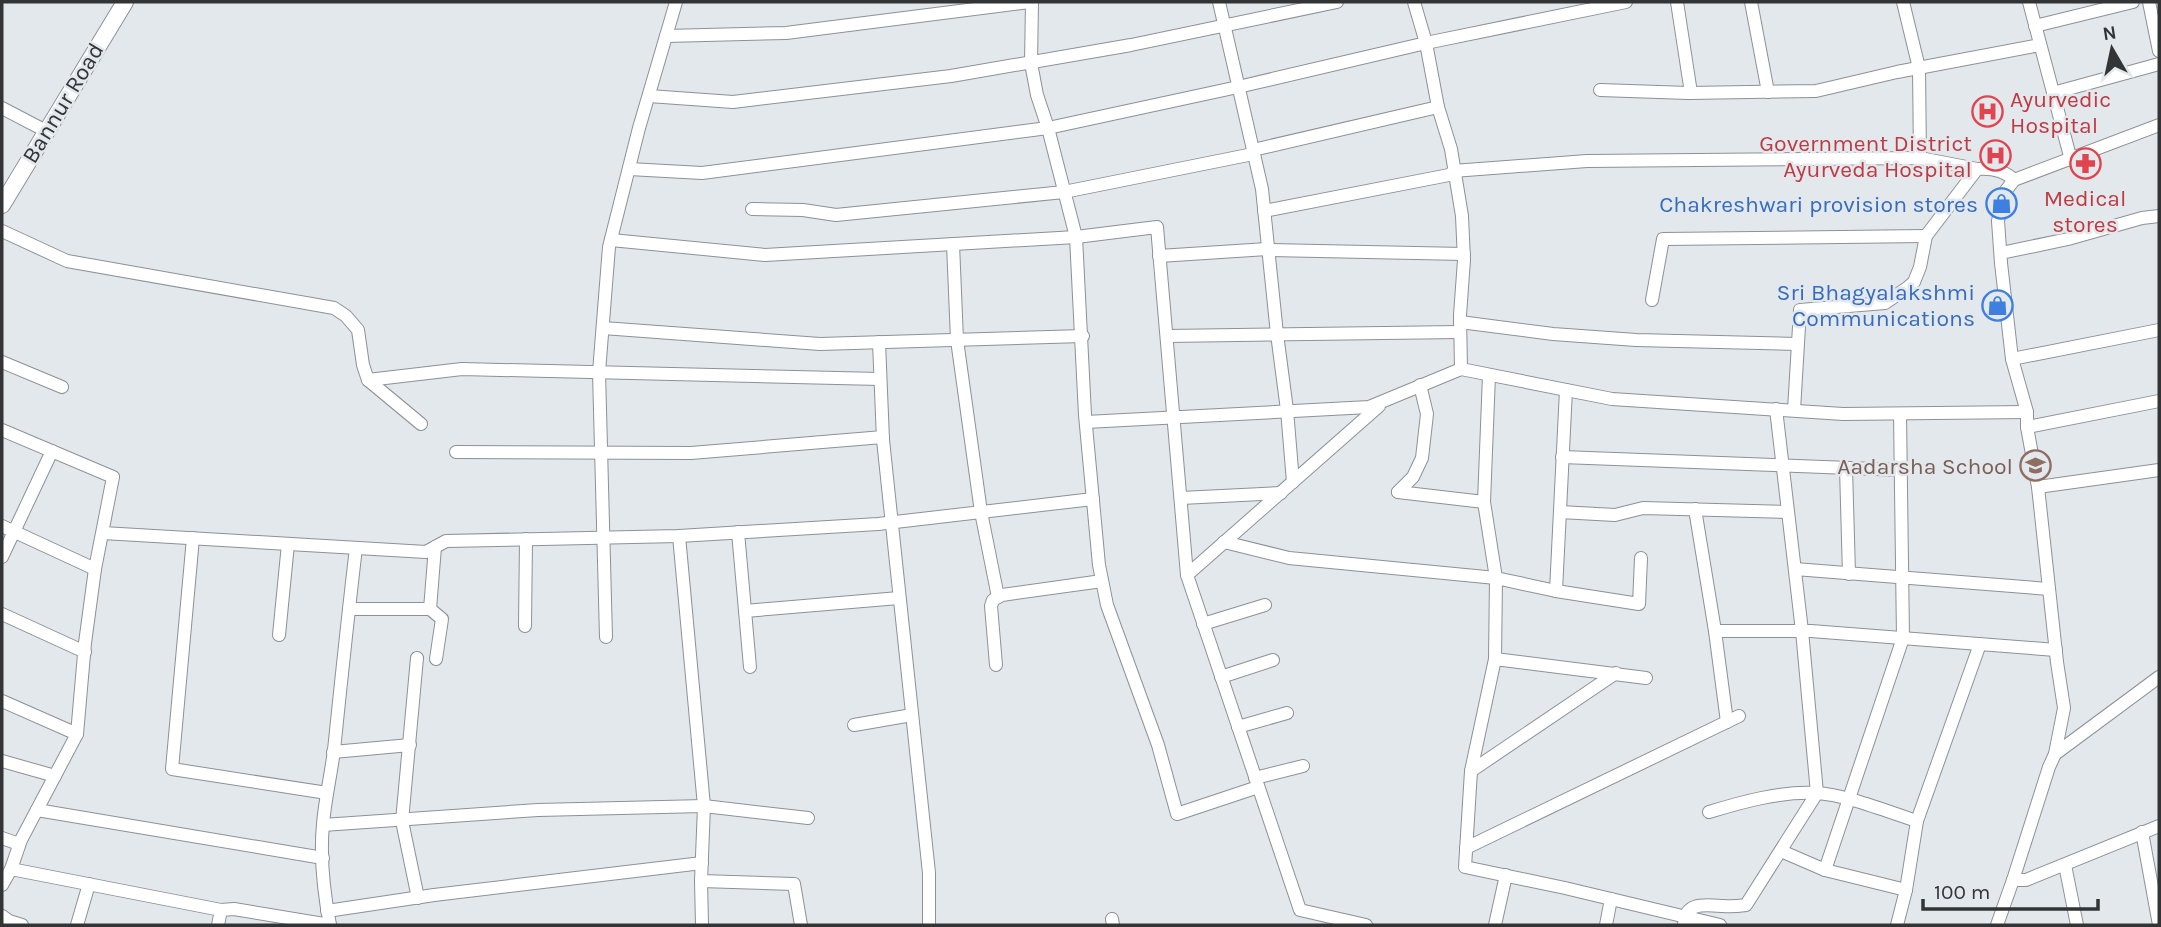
<svg xmlns="http://www.w3.org/2000/svg" width="2161" height="927" viewBox="0 0 2161 927" font-family="Karla,sans-serif">
<rect width="100%" height="100%" fill="#e3e8ed"/>
<g fill="none" stroke-linecap="round" stroke-linejoin="round">
<defs>
<g id="minor">
<path d="M1032 2 1031 63 1037 95 1048 128 1076 237 1085 415 1099 565 1107 605 1158 745 1177 814 1258 787"/>
<path d="M1219 2 1262 189 1277 334 1287 410 1293 482"/>
<path d="M1414 2 1426 43 1438 107 1451 149 1462 216 1464 260 1460 315 1461 369 1612 399 1843 414 2027 412"/>
<path d="M1677 2 1691 93"/>
<path d="M1751 2 1768 92"/>
<path d="M1903 2 1919 68 1920 158"/>
<path d="M2029 2 2071 160"/>
<path d="M2149 2 2159 51"/>
<path d="M2035 26 2133 2"/>
<path d="M666 36 786 33 1030 2"/>
<path d="M1600 90 1688 93 1816 91 1897 72 2040 45"/>
<path d="M2053 93 2159 64"/>
<path d="M649 96 733 102 951 76 1131 45 1337 2"/>
<path d="M2 108 46 131"/>
<path d="M1253 150 1438 107"/>
<path d="M629 169 702 173 1048 128 1238 87 1426 43 1626 2"/>
<path d="M1453 171 1587 161 1920 158 1977 169"/>
<path d="M752 209 803 210 836 215 1064 192 1253 154"/>
<path d="M1264 211 1454 174"/>
<path d="M2 231 67 261 334 308 346 316 358 330 363 365 368 380 421 424"/>
<path d="M611 240 765 255 1076 237 1157 227 1187 575 1300 910 1366 925"/>
<path d="M953 244 957 340 981 512 998 597"/>
<path d="M1267 250 1464 254"/>
<path d="M2001 253 2068 239 2142 218 2159 216"/>
<path d="M1159 256 1267 249"/>
<path d="M1652 300 1663 239 1926 236"/>
<path d="M1460 322 1553 334 1636 340 1796 344"/>
<path d="M603 328 820 344 1083 336"/>
<path d="M1167 336 1460 332"/>
<path d="M879 342 883 440 929 873V925"/>
<path d="M2012 359 2159 330"/>
<path d="M2 362 62 387"/>
<path d="M1489 375 1484 502 1496 578 1495 659 1471 771 1465 867 1565 888 1720 925"/>
<path d="M368 380 462 369 880 379"/>
<path d="M1794 410 1800 310 1885 303 1907 288 1914 282 1920 267 1926 236 1977 169C1991 168 2004 170 2014 180"/>
<path d="M1086 422 1369 407 1461 369"/>
<path d="M2027 427 2159 401"/>
<path d="M2 430 113 477 95 569 85 643 77 734 21 840 11 869 2 885"/>
<path d="M456 452 691 453 883 437"/>
<path d="M1562 457 1901 470"/>
<path d="M1846 468 1849 574"/>
<path d="M2038 487 2159 470"/>
<path d="M1398 492 1413 477 1422 458 1427 414 1420 385"/>
<path d="M1398 492 1484 502"/>
<path d="M1181 498 1281 493"/>
<path d="M1695 509 1715 631 1727 722"/>
<path d="M1560 512 1615 515 1643 508 1788 512"/>
<path d="M2 526 95 569"/>
<path d="M738 532 750 667"/>
<path d="M103 533 426 552 446 541 679 536 878 524 1093 499"/>
<path d="M679 536 704 806 701 881 702 925"/>
<path d="M193 538 172 769 327 793"/>
<path d="M1224 542 1289 558 1496 578 1556 591 1639 604 1641 558"/>
<path d="M2 557 52 451"/>
<path d="M1795 569 2049 589"/>
<path d="M1187 575 1379 406"/>
<path d="M1556 591 1566 390"/>
<path d="M349 609H430L442 619 436 659"/>
<path d="M430 609 435 547"/>
<path d="M745 611 899 598"/>
<path d="M2 614 85 652"/>
<path d="M1203 624 1265 605"/>
<path d="M525 626 526 539"/>
<path d="M1715 631H1811L2056 650"/>
<path d="M279 635 288 544"/>
<path d="M606 637 599 372 609 247 639 128 676 2"/>
<path d="M417 658 402 821 418 898"/>
<path d="M1495 659 1646 678"/>
<path d="M996 665 991 606 993 600 1002 595 1102 581"/>
<path d="M1221 677 1273 660"/>
<path d="M2 701 77 734"/>
<path d="M854 725 912 715"/>
<path d="M1238 727 1287 713"/>
<path d="M333 752 410 745"/>
<path d="M2055 754 2159 677"/>
<path d="M2 761 55 776"/>
<path d="M1471 771 1616 673"/>
<path d="M1255 778 1303 766"/>
<path d="M37 810 323 858"/>
<path d="M1709 812C1742 802 1781 791 1816 793 1844 794 1889 812 1917 821"/>
<path d="M323 825 538 810 704 806 808 818"/>
<path d="M2142 832 2159 925"/>
<path d="M2 838 19 844"/>
<path d="M1466 848 1739 716"/>
<path d="M1781 851 1825 870 1906 890"/>
<path d="M2065 865 2077 925"/>
<path d="M11 869 221 910 234 909 330 925"/>
<path d="M1825 870 1903 638 1900 414"/>
<path d="M2013 880H2026L2159 826"/>
<path d="M701 881 794 884 801 925"/>
<path d="M327 911 434 895 702 863"/>
<path d="M2 916 9 921 22 925"/>
<path d="M1112 919 1113 925"/>
<path d="M77 925 89 884"/>
<path d="M218 925 221 910"/>
<path d="M330 925C324 894 320 856 323 824 325 799 331 775 334 750 341 682 348 615 356 548"/>
<path d="M1495 925 1506 875"/>
<path d="M1606 925 1611 899"/>
<path d="M1684 925C1685 901 1705 905 1723 906 1731 907 1739 906 1746 905L1817 793 1802 631 1776 409"/>
<path d="M1897 925 1906 890 1917 821 1980 644"/>
<path d="M1997 925 2013 880 2049 767 2055 754 2064 708 2057 662 2038 487 2027 427V412L2012 359 2001 263 1998 221 2004 193 2014 180 2159 125"/>
</g>
<path id="major" d="M2 205 125 2"/>
</defs>
<!-- minor casing -->
<use href="#minor" stroke="#8d9195" stroke-width="14"/>
<!-- major casing -->
<use href="#major" stroke="#8d9195" stroke-width="18"/>
<!-- minor -->
<use href="#minor" stroke="#fff" stroke-width="12"/>
<!-- major -->
<use href="#major" stroke="#fff" stroke-width="16"/>
</g>
<!-- icons -->
<defs>
<symbol id="hospital-ring" viewBox="-11 -11 22 22"><circle r="9.5" fill="#e3e8ed" stroke="#e0444e" stroke-width="1.5"/><path d="M-5-5h3v3.5h4V-5h3V5h-3V1.5h-4V5h-3Z" fill="#e0444e"/></symbol>
<symbol id="pharmacy-ring" viewBox="-11 -11 22 22"><circle r="9.5" fill="#e3e8ed" stroke="#e0444e" stroke-width="1.5"/><path d="M-2-6h4v4h4v4h-4v4h-4v-4h-4v-4h4Z" fill="#e0444e"/></symbol>
<symbol id="shop-ring" viewBox="-11 -11 22 22"><circle r="9.5" fill="#e3e8ed" stroke="#3f7fe0" stroke-width="1.5"/><path d="M-5-2.5h2.3a2.7 3.5 0 0 1 5.4 0H5L5.5 6h-11ZM-1.5-2.5h3a1.5 2.3 0 0 0-3 0Z" fill="#3f7fe0"/></symbol>
<symbol id="school-ring" viewBox="-11 -11 22 22"><circle r="9.5" fill="#e3e8ed" stroke="#8d6e63" stroke-width="1.5"/><path d="M0-5L7-2L0 1L-7-2ZM-4 1L0 2.5L4 1V4Q0 6-4 4Z" fill="#8d6e63"/></symbol>
</defs>
<g fill-rule="evenodd">
<use href="#hospital-ring" x="1970" y="94" width="35" height="35"/>
<use href="#hospital-ring" x="1978" y="138" width="35" height="35"/>
<use href="#pharmacy-ring" x="2068" y="146" width="35" height="35"/>
<use href="#shop-ring" x="1984" y="186" width="35" height="35"/>
<use href="#shop-ring" x="1980" y="288" width="35" height="35"/>
<use href="#school-ring" x="2018" y="448" width="35" height="35"/>
</g>
<g text-anchor="middle" dominant-baseline="central" stroke-width="5" stroke-linejoin="round" paint-order="stroke">
<!-- health labels -->
<g font-size="23" fill="#be3a42" stroke="#e3e8ed" text-anchor="start">
<text x="2010" y="99">Ayurvedic<tspan x="2010" dy="26">Hospital</tspan></text>
<text x="1972" y="143" text-anchor="end">Government District<tspan x="1972" dy="26">Ayurveda Hospital</tspan></text>
<text x="2085" y="198" text-anchor="middle">Medical<tspan x="2085" dy="26">stores</tspan></text>
</g>
<!-- street labels -->
<g font-size="23" fill="#323436" stroke="#e3e8ed">
<text transform="translate(63 103) rotate(-59)">Bannur Road</text>
</g>
<!-- shop labels -->
<g font-size="23" fill="#366cbe" stroke="#e3e8ed" text-anchor="end">
<text x="1978" y="204">Chakreshwari provision stores</text>
<text x="1975" y="292">Sri Bhagyalakshmi<tspan x="1975" dy="26">Communications</tspan></text>
</g>
<!-- education labels -->
<g font-size="23" fill="#785e54" stroke="#e3e8ed" text-anchor="end">
<text x="2013" y="466">Aadarsha School</text>
</g>
</g>
<!-- border -->
<rect width="2161" height="927" fill="none" stroke="#323436" stroke-width="7"/>
<!-- north arrow -->
<g transform="translate(2112 49) rotate(351)" stroke="#e3e8ed" stroke-width="5" paint-order="stroke">
<path d="M0-5L12 26L0 18L-12 26Z" fill="#323436"/>
<text y="-10" font-size="19" font-weight="bold" text-anchor="middle" fill="#323436">N</text>
</g>
<!-- scale -->
<path d="M1923 899v10h175v-10" fill="none" stroke="#323436" stroke-width="3.5"/>
<text x="1934" y="899" font-size="21" fill="#323436" stroke="#e3e8ed" stroke-width="5" paint-order="stroke">100 m</text>
</svg>
